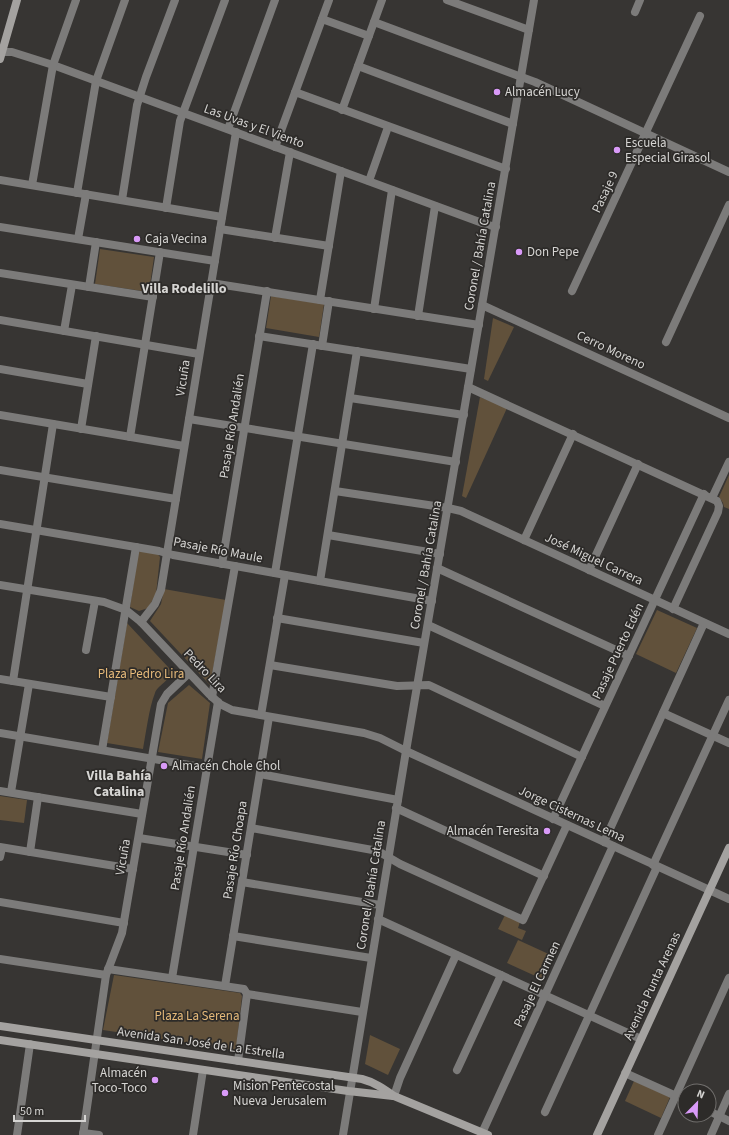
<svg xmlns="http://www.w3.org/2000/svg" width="729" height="1135" viewBox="0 0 729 1135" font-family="'Source Sans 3',sans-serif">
<rect width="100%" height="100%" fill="#373533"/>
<!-- green -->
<g fill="#61513b">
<path d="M100 249 154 257 149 292 95 284Z"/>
<path d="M271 296 324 304 319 337 266 328Z"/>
<path d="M493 318 514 327 488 381 484 379Z"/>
<path d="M480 397 507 408 466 498 462 496Z"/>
<path d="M729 475V509L724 507 723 503 719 497Z"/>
<path d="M141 551 157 553 160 557 156 594 148 608 139 611 130 607 138 553Z"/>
<path d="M164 589 226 600 210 685 150 621 161 604Z"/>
<path d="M657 610 697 628 676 673 636 654Z"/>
<path d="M127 623 169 668C175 679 158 684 155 693 149 708 146 733 143 749L107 743Z"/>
<path d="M189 685 210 703 202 759 158 752 168 703Z"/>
<path d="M0 796 27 800 24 823 0 820Z"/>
<path d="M505 915 520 922 518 928 526 931 522 940 498 929Z"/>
<path d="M518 940 553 956 542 979 507 963Z"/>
<path d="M114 975 240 993 242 996 236 1050 103 1030Z"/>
<path d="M370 1035 400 1049 388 1075 365 1064Z"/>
<path d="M634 1081 670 1097 661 1118 625 1101Z"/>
</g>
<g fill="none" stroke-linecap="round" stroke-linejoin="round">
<!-- minor -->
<g stroke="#7c7b7a" stroke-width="8">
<path d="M447 0 529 30"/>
<path d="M635 12 640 0"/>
<path d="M322 19 369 36"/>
<path d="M374 22 535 82 729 172"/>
<path d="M0 52H12L53 65 485 224 496 227"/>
<path d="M358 66 513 124"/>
<path d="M295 92 506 169"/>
<path d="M342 110 382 0"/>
<path d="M228 129 275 0"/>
<path d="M275 147 329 0"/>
<path d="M0 180 222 217"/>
<path d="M369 181 388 127"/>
<path d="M32 185 53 65 76 0"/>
<path d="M77 193 96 81 125 0"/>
<path d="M122 200 137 105 146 77 175 0"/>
<path d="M166 208 180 121 225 0"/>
<path d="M0 227 215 261"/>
<path d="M220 229 329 246"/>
<path d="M275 238 290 152"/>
<path d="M78 239 86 194"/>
<path d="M0 273 153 297"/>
<path d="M211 283 479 325"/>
<path d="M89 287 96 242"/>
<path d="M572 291 700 16"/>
<path d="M320 300 341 171"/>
<path d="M482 305 729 418"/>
<path d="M374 309 392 190"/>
<path d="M418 316 435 206"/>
<path d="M0 320 199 354"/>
<path d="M64 331 72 285"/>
<path d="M259 336 471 369"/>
<path d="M666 342 729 205"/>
<path d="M322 346 329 301"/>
<path d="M0 369 88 384"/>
<path d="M468 387 717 501 719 506 718 512 673 609"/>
<path d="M350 398 464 415"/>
<path d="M0 415 184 446"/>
<path d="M189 419 456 462"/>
<path d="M81 429 96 336"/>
<path d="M130 437 160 252"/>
<path d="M0 470 176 499"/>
<path d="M335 491 448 508"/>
<path d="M712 498 729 462"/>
<path d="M0 524 159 551 173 555 432 601"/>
<path d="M328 535 440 554"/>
<path d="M524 540 573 434"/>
<path d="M222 564 267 291"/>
<path d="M437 568 629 656"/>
<path d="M589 570 638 464"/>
<path d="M275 573 313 344"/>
<path d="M320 581 357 351"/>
<path d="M277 618 424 643"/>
<path d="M141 622 155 604 161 590 236 132"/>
<path d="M428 625 605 706"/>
<path d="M86 650 95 601"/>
<path d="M270 665 397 686 429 685 582 757"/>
<path d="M0 679 111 697"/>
<path d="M13 681 53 424"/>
<path d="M212 697 235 566"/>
<path d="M663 713 729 743"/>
<path d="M261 715 285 575"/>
<path d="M0 733 207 768"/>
<path d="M102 750 136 547"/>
<path d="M406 751 729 899"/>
<path d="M260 774 398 800"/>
<path d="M0 791 142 814"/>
<path d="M11 792 29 684"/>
<path d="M396 808 544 876"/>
<path d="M553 819 704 494"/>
<path d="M251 828 378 851 400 864 523 920 567 825"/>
<path d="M139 838 247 855"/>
<path d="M604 842 704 623"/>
<path d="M0 847 133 869"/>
<path d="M30 852 38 797"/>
<path d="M0 857 2 848"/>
<path d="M653 865 729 700"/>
<path d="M242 882 380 905"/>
<path d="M0 902 124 923"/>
<path d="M378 919 641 1039"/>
<path d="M233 936 371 958"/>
<path d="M0 959 106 975"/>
<path d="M108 969 244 989 247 994 238 1061"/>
<path d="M172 978 218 702"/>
<path d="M225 986 269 717"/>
<path d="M247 994 362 1012"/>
<path d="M457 1070 501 975"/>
<path d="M625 1073 685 1100"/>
<path d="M394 1096 400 1078 456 955"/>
<path d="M709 1111 729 1121"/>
<path d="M545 1112 657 867"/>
<path d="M83 1133 99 1135"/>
<path d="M482 1133 613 846"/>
<path d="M17 1135 30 1044"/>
<path d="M83 1135 106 975 122 933 161 704 167 694 189 673"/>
<path d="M193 1135 203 1070"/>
<path d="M658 1135 729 978"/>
<path d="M711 1135 729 1094"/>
</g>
<!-- tertiary -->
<g stroke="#7c7b7a" stroke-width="8">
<path d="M448 508 461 511 729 634"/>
<path d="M0 585 104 602 126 610 141 622 209 694 220 704 232 710 364 733 380 738 406 751"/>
<path d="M343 1135 406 751 534 0"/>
</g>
<!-- secondary -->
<g stroke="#a4a2a0" stroke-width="8">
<path d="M0 59 17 0"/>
<path d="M0 1026 362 1079C374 1082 384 1089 394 1096L488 1135"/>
<path d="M0 1040 348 1091 393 1096"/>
<path d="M597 1135 729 848"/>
</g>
</g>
<!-- markers -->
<g fill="#d99af8" stroke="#2d2b29" stroke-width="1.5">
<circle cx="497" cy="92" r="4"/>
<circle cx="617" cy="150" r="4"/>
<circle cx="137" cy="239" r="4"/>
<circle cx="519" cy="252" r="4"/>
<circle cx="164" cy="766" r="4"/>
<circle cx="547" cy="831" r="4"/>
<circle cx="155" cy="1080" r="4"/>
<circle cx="225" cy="1093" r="4"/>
</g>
<g text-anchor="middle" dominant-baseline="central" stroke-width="3.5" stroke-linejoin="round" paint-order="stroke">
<!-- poi labels -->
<g font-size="13" fill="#d6d5d3" stroke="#2d2b29" text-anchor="start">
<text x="505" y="92">Almacén Lucy</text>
<text x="625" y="143">Escuela<tspan x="625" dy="15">Especial Girasol</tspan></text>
<text x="145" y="239">Caja Vecina</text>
<text x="527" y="252">Don Pepe</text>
<text x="172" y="766">Almacén Chole Chol</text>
<text x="539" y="831" text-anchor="end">Almacén Teresita</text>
<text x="147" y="1073" text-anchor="end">Almacén<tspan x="147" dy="15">Toco-Toco</tspan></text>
<text x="233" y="1086">Mision Pentecostal<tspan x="233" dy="15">Nueva Jerusalem</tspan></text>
</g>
<!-- street labels -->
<g font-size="13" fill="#d6d5d3" stroke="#2d2b29">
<text transform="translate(254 126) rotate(20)">Las Uvas y El Viento</text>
<text transform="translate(605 192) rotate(-65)">Pasaje 9</text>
<text transform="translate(480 246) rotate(-80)">Coronel / Bahía Catalina</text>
<text transform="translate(611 350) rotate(25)">Cerro Moreno</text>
<text transform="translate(183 378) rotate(-81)">Vicuña</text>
<text transform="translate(232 426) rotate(-81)">Pasaje Río Andalién</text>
<text transform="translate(218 550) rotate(11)">Pasaje Río Maule</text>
<text transform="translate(594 559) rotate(25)">José Miguel Carrera</text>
<text transform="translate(426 565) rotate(-80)">Coronel / Bahía Catalina</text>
<text transform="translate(618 651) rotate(-65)">Pasaje Puerto Edén</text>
<text transform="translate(205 671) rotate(46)">Pedro Lira</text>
<text transform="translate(572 814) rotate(25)">Jorge Cisternas Lema</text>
<text transform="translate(183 838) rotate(-81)">Pasaje Río Andalién</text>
<text transform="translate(235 850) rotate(-81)">Pasaje Río Choapa</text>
<text transform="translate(123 857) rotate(-80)">Vicuña</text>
<text transform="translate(371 885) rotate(-81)">Coronel / Bahía Catalina</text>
<text transform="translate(537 984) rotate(-65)">Pasaje El Carmen</text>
<text transform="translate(652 986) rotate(-65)">Avenida Punta Arenas</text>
<text transform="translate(201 1043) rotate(8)">Avenida San José de La Estrella</text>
</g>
<!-- park labels -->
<g font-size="13" fill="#e6ba7a" stroke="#2d2b29">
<text x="141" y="674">Plaza Pedro Lira</text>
<text x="197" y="1016">Plaza La Serena</text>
</g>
<!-- neighbourhood labels -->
<g font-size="14" font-weight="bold" fill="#d6d5d3" stroke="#2d2b29">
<text x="184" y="289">Villa Rodelillo</text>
<text x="119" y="776">Villa Bahía<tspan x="119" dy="16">Catalina</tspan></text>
</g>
</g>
<!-- north arrow -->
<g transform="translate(697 1103) rotate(23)"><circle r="19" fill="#2d2b29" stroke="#716f6d"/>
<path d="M0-3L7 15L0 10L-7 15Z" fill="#d99af8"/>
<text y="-6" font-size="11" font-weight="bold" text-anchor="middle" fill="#d6d5d3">N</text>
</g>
<!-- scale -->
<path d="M14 1115v6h71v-6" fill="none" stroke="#d6d5d3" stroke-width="2"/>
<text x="20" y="1115" font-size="12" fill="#d6d5d3" stroke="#2d2b29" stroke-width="3" paint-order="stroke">50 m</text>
</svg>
